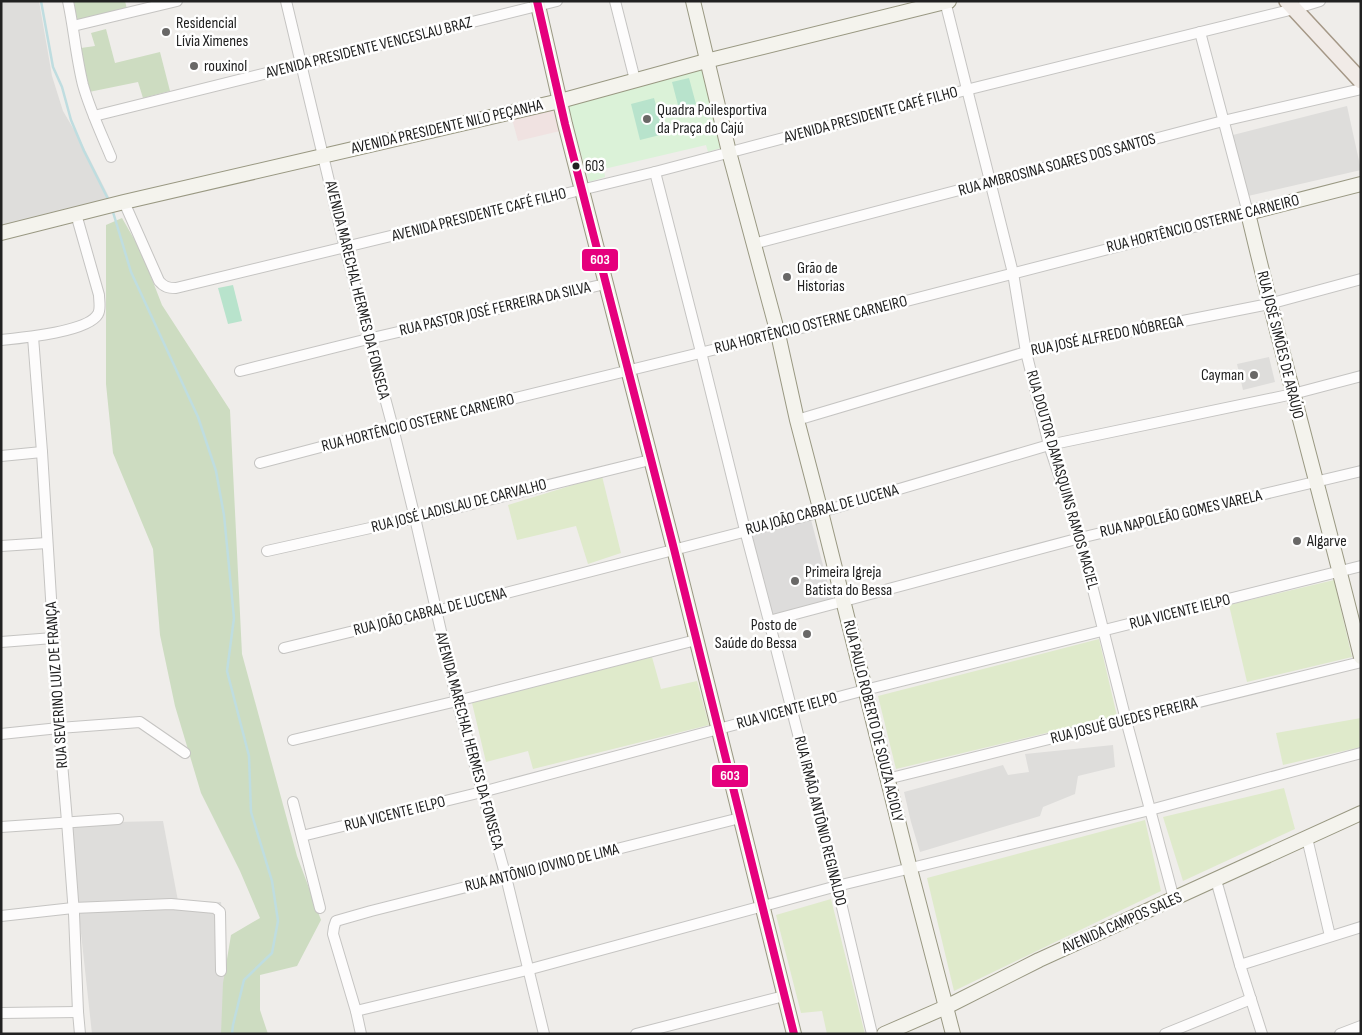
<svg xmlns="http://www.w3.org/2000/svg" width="1362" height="1035" viewBox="0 0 1362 1035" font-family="'Sofia Sans Condensed',sans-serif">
<rect width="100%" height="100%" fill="#efedea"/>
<!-- residential -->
<g fill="#dedddb">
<path d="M1 1H39L52 76 63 111 80 140 111 201 3 226 1 210Z"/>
<path d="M1347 106 1361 170 1248 196 1233 135Z"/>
<path d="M1269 357 1275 382 1243 390 1237 364Z"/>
<path d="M1113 745 1115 767 1078 776 1075 794 1043 807 1040 816 920 852 911 822 904 792 1003 765 1008 775 1029 772 1025 754Z"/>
<path d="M163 821 178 901 221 902 227 972 226 1034H92L69 823Z"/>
</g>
<!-- commercial -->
<path fill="#f0e2e1" d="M555 109 560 131 518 141 512 119Z"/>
<!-- religious -->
<path fill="#dddcdb" d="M810 516 833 603 773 619 749 531Z"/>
<!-- grass -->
<g fill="#dfeacb">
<path d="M602 476 621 553 588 564 576 526 517 540 508 505Z"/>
<path d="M1334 580 1352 657 1247 682 1229 605Z"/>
<path d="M1099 639 1117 716 896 769 878 696Z"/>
<path d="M652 657 661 689 697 681 709 725 533 769 528 751 486 762 472 703Z"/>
<path d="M1361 718V747L1283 765 1276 733Z"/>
<path d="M1284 788 1295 829 1183 881 1163 817Z"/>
<path d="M1145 820 1161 891 954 991 927 878Z"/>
<path d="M831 899 865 1034H827L822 1011 801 1013 776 915Z"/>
</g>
<!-- forest -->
<g fill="#cddcc1">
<path d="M78 1H125L127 9 77 22 74 2Z"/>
<path d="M106 29 115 63 160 52 170 91 143 98 138 82 89 92 81 48 95 46 91 33Z"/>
<path d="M122 218 141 251 162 305 230 410 242 654 297 856 321 920 297 966 260 975V1010L268 1034H221L223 983 231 935 260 918 240 871 201 793 175 706 160 635 153 549 113 453 106 384V225Z"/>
</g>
<!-- park -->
<path fill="#dbf2d8" d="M706 67 724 147 708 152 706 145 604 169 605 177 589 182 567 103Z"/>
<!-- pitch -->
<g fill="#b8e3cc">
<path d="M689 78 696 104 679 109 672 82Z"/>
<path d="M654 98 664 134 640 140 631 104Z"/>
<path d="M233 285 242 321 228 324 218 288Z"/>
</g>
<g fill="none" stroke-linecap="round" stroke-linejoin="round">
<!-- stream -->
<g stroke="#bfdde0" stroke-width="2.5">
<path d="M41 1 53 67 62 87 71 120 84 151 108 199"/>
<path d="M113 212 131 272 198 417 216 471 224 515 234 618 227 671 249 756 251 812 272 881 278 921 272 953 244 980 233 1025 232 1034"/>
</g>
<defs>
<g id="street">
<path d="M68 1C74 29 76 57 83 85 90 110 101 133 111 157"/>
<path d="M286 1 345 248 393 428 415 518 457 701 506 877 544 1034"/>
<path d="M615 1 635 80"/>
<path d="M945 1 1013 273 1026 352 1049 445 1080 538 1126 720 1174 899"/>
<path d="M73 26 177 1"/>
<path d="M94 116 557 1"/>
<path d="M655 172 701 352 745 530 769 621 837 886 872 1034"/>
<path d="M124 202 159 281C164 287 168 288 176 288L655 172 966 90 1294 9 1320 1"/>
<path d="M753 244 1223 121 1361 89"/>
<path d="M33 337 42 452 59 728 67 821 74 914 78 1012 80 1034"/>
<path d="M1 340C21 338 88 332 98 314 101 309 99 301 99 295L76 214"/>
<path d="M240 371 368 339 605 284"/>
<path d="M797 420 1026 352 1269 304 1361 279"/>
<path d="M1 456 42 452"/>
<path d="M260 463 393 428 778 334 1248 213 1200 32"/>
<path d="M1 546 47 543"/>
<path d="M267 551 415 518 650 460"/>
<path d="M769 621 1080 538 1361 471"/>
<path d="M1 642 53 638"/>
<path d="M284 648 436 611 821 512 1049 445 1293 394 1361 376"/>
<path d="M1 734 59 728 140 722 185 753"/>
<path d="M293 740 457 701 696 640"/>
<path d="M887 779 1361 662"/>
<path d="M293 802 320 908"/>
<path d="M1 827 118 819"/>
<path d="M302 836 482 792 865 690 1361 566"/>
<path d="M1307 838 1330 936"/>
<path d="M1216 880 1240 965 1262 1034"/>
<path d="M1 916 73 908 171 904 215 908 220 912 221 971"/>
<path d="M1240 965 1361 927"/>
<path d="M356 1011 527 970 837 886 1150 810 1361 753"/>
<path d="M1 1013 78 1012"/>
<path d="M361 1034 356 1011 333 934 334 927 336 921 371 911 740 818"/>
<path d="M636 1034 784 996"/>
<path d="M1165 1034 1251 999"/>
<path d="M1340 1034 1361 1026"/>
</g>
<g id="secondary">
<path d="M537 1 565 124 674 549 794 1034"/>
<path d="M693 1 729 152 778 334 797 420 821 512 910 869 953 1034"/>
<path d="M1361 184 1248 213C1283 362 1325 509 1361 657"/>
<path d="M1 233 124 202 560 101 706 61 949 1"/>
<path d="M884 1034 946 1007 1039 960 1361 813"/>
</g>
<path id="primary" d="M1287 1 1361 81"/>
</defs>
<!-- street casing -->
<use href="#street" stroke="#c5c4c2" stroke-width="12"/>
<!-- secondary casing -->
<use href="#secondary" stroke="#999882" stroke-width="16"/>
<!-- primary casing -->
<use href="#primary" stroke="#a59887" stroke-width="18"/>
<!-- street -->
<use href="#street" stroke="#fdfcfc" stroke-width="10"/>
<!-- secondary -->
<use href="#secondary" stroke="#f4f3ed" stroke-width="14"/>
<!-- primary -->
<use href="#primary" stroke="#f1ebe7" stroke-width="15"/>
<defs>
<path id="bus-1" d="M537 1 565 124 674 549 794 1034"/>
</defs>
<!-- bus-1 casing -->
<use href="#bus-1" stroke="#fff" stroke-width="11"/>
<!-- bus-1 -->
<use href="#bus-1" stroke="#e5007d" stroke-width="8"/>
</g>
<!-- markers -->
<g fill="#696867" stroke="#fff" stroke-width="2">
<circle cx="166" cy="32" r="5"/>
<circle cx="194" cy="66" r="5"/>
<circle cx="647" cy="119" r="5"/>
<circle cx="787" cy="277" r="5"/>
<circle cx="1254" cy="375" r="5"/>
<circle cx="1297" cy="541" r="5"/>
<circle cx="795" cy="581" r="5"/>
<circle cx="807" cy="634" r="5"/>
</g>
<circle fill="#212121" stroke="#fff" stroke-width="2" cx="576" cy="166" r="4.5"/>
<g text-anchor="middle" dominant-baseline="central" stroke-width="5" stroke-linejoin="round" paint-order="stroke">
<!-- bus labels -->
<g font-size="15" fill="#212121" stroke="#fff" text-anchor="start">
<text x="585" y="166">603</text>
</g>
<!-- poi labels -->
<g font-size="16" fill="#212121" stroke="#fff" text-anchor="start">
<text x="176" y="23">Residencial<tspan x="176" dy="18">Lívia Ximenes</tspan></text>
<text x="204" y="66">rouxinol</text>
<text x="657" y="110">Quadra Poilesportiva<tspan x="657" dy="18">da Praça do Cajú</tspan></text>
<text x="797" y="268">Grão de<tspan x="797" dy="18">Historias</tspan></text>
<text x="1244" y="375" text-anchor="end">Cayman</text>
<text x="1307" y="541">Algarve</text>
<text x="805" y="572">Primeira Igreja<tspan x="805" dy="18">Batista do Bessa</tspan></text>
<text x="797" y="625" text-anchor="end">Posto de<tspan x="797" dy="18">Saúde do Bessa</tspan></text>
</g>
<!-- street labels -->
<g font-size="16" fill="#212121" stroke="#fff">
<text transform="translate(369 48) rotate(-14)">AVENIDA PRESIDENTE VENCESLAU BRAZ</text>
<text transform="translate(871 115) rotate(-15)">AVENIDA PRESIDENTE CAFÉ FILHO</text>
<text transform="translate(447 127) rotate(-13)">AVENIDA PRESIDENTE NILO PEÇANHA</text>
<text transform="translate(1057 165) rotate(-15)">RUA AMBROSINA SOARES DOS SANTOS</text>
<text transform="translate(479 215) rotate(-14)">AVENIDA PRESIDENTE CAFÉ FILHO</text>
<text transform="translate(1203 224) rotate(-14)">RUA HORTÊNCIO OSTERNE CARNEIRO</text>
<text transform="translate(357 290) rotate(76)">AVENIDA MARECHAL HERMES DA FONSECA</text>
<text transform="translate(495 309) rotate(-13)">RUA PASTOR JOSÉ FERREIRA DA SILVA</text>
<text transform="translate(811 325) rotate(-14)">RUA HORTÊNCIO OSTERNE CARNEIRO</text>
<text transform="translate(1107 336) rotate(-11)">RUA JOSÉ ALFREDO NÓBREGA</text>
<text transform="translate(1280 345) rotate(76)">RUA JOSÉ SIMÕES DE ARAÚJO</text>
<text transform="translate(418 423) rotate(-14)">RUA HORTÊNCIO OSTERNE CARNEIRO</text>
<text transform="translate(1062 480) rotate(74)">RUA DOUTOR DAMASQUINS RAMOS MACIEL</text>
<text transform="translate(459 506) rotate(-14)">RUA JOSÉ LADISLAU DE CARVALHO</text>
<text transform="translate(822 510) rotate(-15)">RUA JOÃO CABRAL DE LUCENA</text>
<text transform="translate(1181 514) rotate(-13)">RUA NAPOLEÃO GOMES VARELA</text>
<text transform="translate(430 612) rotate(-14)">RUA JOÃO CABRAL DE LUCENA</text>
<text transform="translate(1180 612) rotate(-14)">RUA VICENTE IELPO</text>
<text transform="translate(57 685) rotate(-94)">RUA SEVERINO LUIZ DE FRANÇA</text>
<text transform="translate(787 711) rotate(-15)">RUA VICENTE IELPO</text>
<text transform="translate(873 721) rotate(76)">RUA PAULO ROBERTO DE SOUZA ACIOLY</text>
<text transform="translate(1124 721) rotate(-14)">RUA JOSUÉ GUEDES PEREIRA</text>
<text transform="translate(469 741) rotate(75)">AVENIDA MARECHAL HERMES DA FONSECA</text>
<text transform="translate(395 814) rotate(-14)">RUA VICENTE IELPO</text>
<text transform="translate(820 821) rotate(76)">RUA IRMÃO ANTÔNIO REGINALDO</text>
<text transform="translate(542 868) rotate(-14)">RUA ANTÔNIO JOVINO DE LIMA</text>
<text transform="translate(1122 923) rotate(-24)">AVENIDA CAMPOS SALES</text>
</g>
</g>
<g stroke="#fff" stroke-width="2">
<rect x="581" y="248" width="38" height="24" rx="5" fill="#e5007d"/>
<rect x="711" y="764" width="38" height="24" rx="5" fill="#e5007d"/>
</g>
<g font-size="14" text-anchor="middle" font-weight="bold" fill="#fff">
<text x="600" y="264">603</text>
<text x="730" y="780">603</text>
</g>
<!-- border -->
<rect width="1362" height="1035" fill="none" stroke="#212121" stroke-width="5"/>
</svg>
